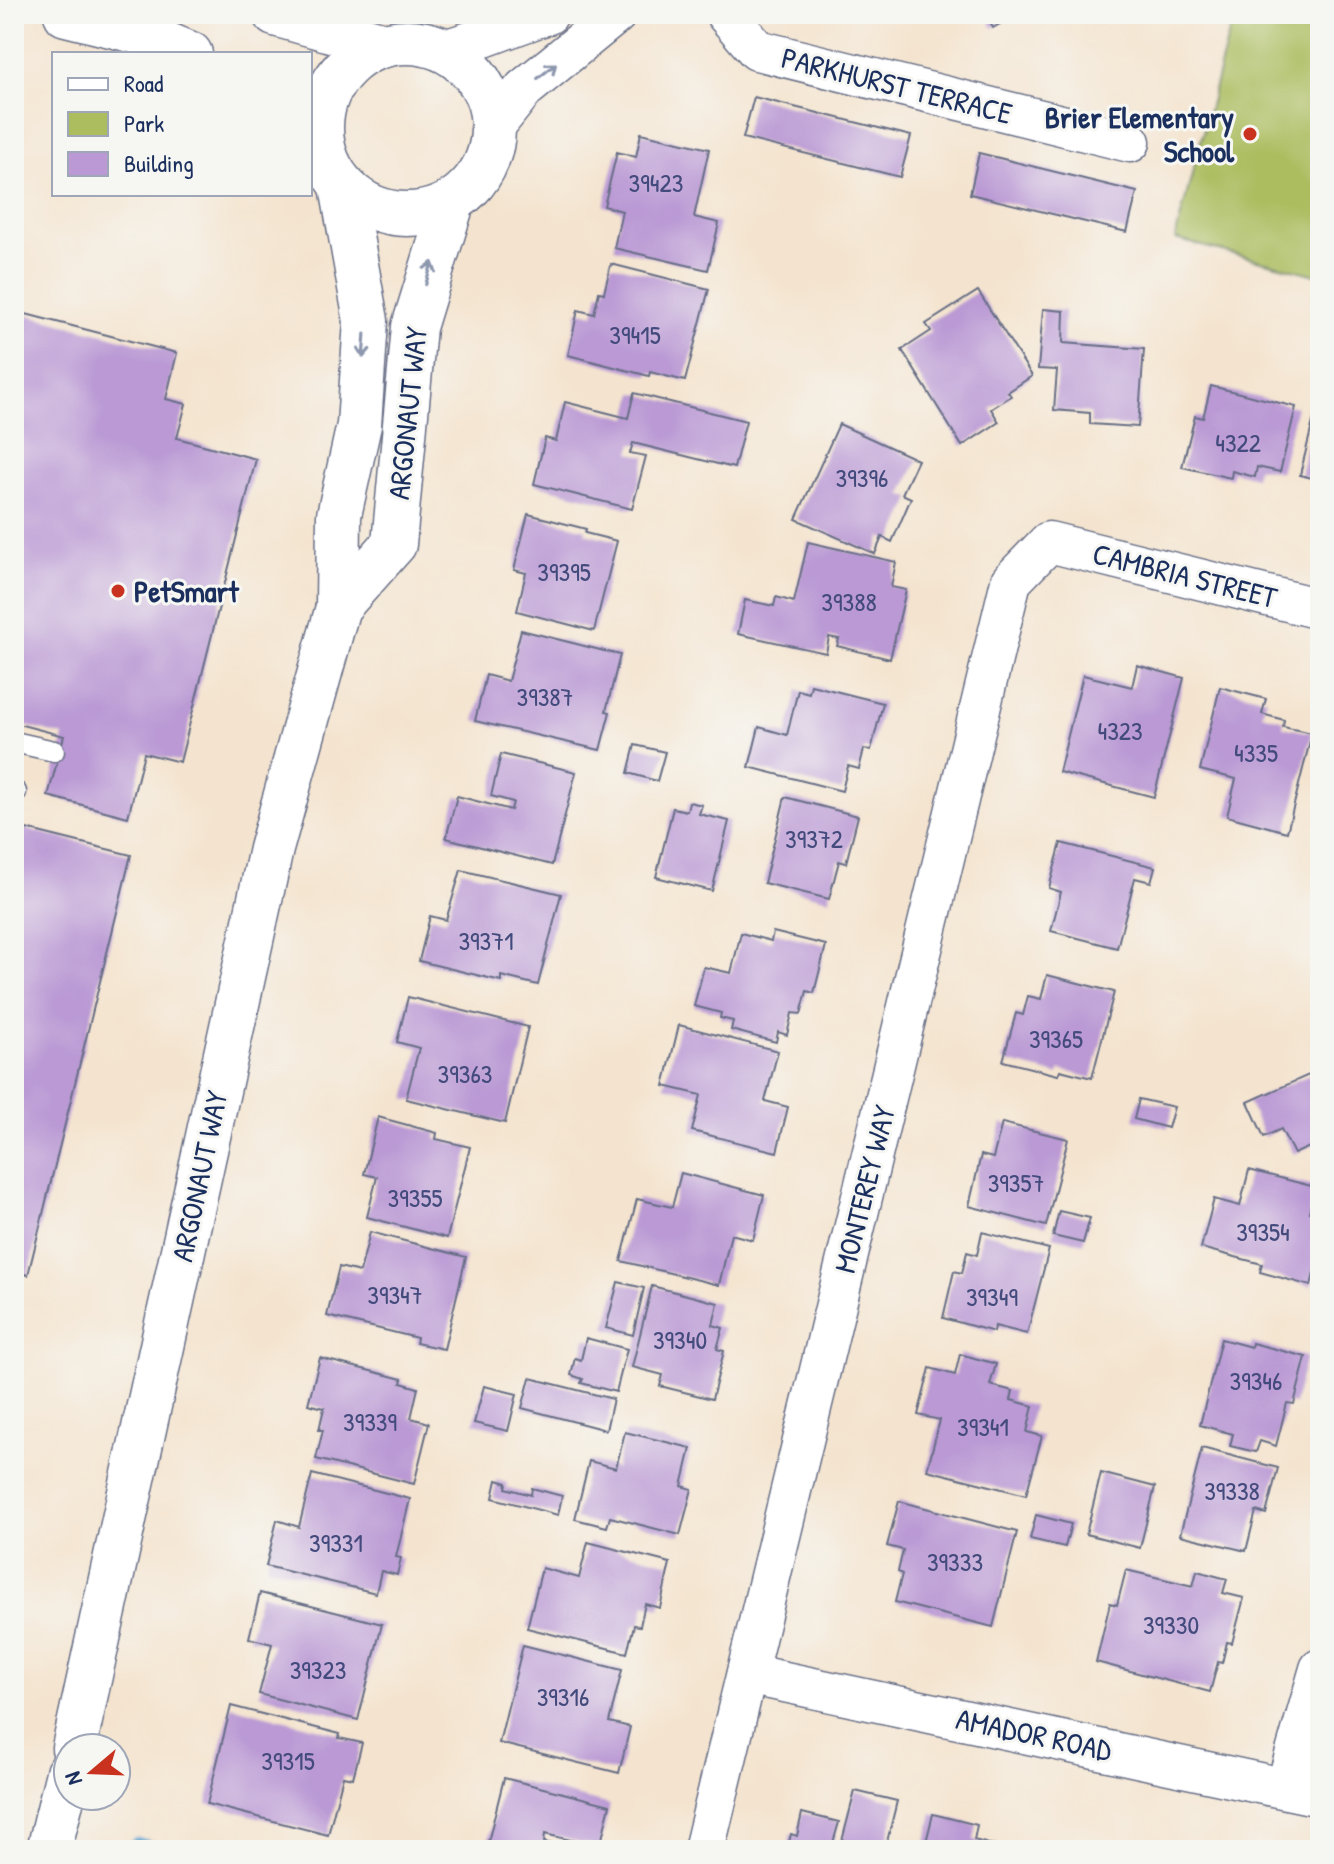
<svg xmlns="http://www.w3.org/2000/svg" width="1334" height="1864" viewBox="0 0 1334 1864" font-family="'Patrick Hand',sans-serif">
<rect width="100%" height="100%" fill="#f6f6f2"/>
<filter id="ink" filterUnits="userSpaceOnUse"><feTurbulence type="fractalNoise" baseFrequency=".0125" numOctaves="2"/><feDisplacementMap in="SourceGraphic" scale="16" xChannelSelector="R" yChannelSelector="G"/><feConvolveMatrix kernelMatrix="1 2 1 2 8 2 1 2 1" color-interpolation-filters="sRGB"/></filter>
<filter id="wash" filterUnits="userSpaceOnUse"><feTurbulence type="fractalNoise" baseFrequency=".006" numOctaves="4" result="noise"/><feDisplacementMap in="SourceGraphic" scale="32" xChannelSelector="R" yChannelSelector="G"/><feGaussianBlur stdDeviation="1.8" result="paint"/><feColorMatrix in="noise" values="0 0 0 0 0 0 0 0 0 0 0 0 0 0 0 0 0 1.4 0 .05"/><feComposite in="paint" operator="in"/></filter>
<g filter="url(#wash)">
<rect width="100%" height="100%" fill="#f4e4cf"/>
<!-- green -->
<path fill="#acbd60" stroke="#64765f" stroke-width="2" d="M1234 14H1320V276L1175 239Z"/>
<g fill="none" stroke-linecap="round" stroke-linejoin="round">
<!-- stream -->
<path stroke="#59a1cf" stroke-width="14" d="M137 1844 160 1850"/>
</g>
<g id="blocks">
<!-- building -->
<g fill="#ba99d4">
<path d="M985 14H1017L993 28Z"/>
<path d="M754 97 911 136 900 177 743 138Z"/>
<path d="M641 133 709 149 694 217 719 223 708 270 614 248 622 211 604 206 617 152 636 157Z"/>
<path d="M979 153 1137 192 1127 232 970 194Z"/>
<path d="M611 264 709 289 685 381 650 372 649 376 568 355 578 310 594 314 599 292 604 293Z"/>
<path d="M978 291 1032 376 1008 392 1011 396 991 409 999 422 962 446 902 350 931 331 926 324Z"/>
<path d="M1043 309 1064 311 1063 343 1144 349 1138 427 1090 424V413L1054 410 1057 370 1038 369Z"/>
<path d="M14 311 177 353 166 399 186 404 177 438 256 459 180 762 144 753 128 817 48 796 64 736 14 723Z"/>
<path d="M1211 386 1296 407 1280 472 1257 467 1255 477 1232 471 1231 478 1182 467 1195 416 1203 418Z"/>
<path d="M634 393 746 421 734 468 633 443 630 453 646 456 632 509 534 484 545 438 556 441 565 402 628 418Z"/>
<path d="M1319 397H1320V480L1300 475Z"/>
<path d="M839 424 918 460 902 494 911 498 892 542 882 537 875 554 796 519Z"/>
<path d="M528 514 586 529 585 533 617 541 594 631 517 611 526 573 514 570Z"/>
<path d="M808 542 896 562 891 587 906 590 890 659 837 646 839 639 829 637 826 653 738 634 745 600 774 606 776 597 794 602Z"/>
<path d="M521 630 620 655 606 711 610 712 600 750 475 721 486 675 508 681Z"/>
<path d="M1137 665 1184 678 1154 797 1059 772 1083 675 1132 687Z"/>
<path d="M811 685 883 703 871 750 864 749 859 769 848 766 842 791 749 767 759 727 787 735 798 690 809 693Z"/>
<path d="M1220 687 1266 699 1262 714 1284 720 1283 727 1312 733 1287 832 1227 816 1236 779 1200 770Z"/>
<path d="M635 745 665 752 657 781 628 773Z"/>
<path d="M501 754 576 772 552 865 446 838 457 796 511 810 513 802 491 796Z"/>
<path d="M785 797 858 816 846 863 839 861 829 899 764 883Z"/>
<path d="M689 802 702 805 699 814 729 821 712 891 656 877 673 808 687 811Z"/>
<path d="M14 826 131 855 28 1275 14 1271Z"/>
<path d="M1061 843 1155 867 1151 882 1135 878 1117 948 1051 931 1061 892 1049 888Z"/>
<path d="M461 870 561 894 538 985 501 976V981L419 961 430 916 446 920Z"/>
<path d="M773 932 826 945 814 993 807 991 801 1014 792 1013 787 1035 778 1032 776 1042 731 1030 733 1021 720 1018 721 1013 694 1006 704 967 731 973 741 933 771 941Z"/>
<path d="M1047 975 1114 992 1092 1078 1060 1070 1058 1075 1003 1061 1016 1013 1023 1015 1028 996 1041 999Z"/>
<path d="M408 997 528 1027 505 1123 406 1099 419 1048 397 1042Z"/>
<path d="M679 1025 778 1051 765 1101 788 1107 777 1152 692 1131 701 1095 664 1086Z"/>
<path d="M1320 1070V1156L1314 1145 1294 1154 1281 1129 1264 1137 1248 1102Z"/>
<path d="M1139 1099 1174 1107 1168 1128 1134 1119Z"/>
<path d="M378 1117 437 1133 436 1139 470 1147 447 1238 367 1217 377 1177 364 1174Z"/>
<path d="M1002 1123 1068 1139 1046 1226 969 1206 981 1155 993 1158Z"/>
<path d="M1249 1170 1315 1187 1309 1212 1320 1215V1248L1311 1286 1260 1272 1262 1264 1201 1248 1214 1199 1240 1206Z"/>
<path d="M681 1173 764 1195 753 1240 731 1234 719 1285 621 1261 637 1199 672 1207Z"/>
<path d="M1059 1211 1090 1218 1083 1243 1053 1236Z"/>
<path d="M370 1232 466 1257 444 1349 416 1343 417 1338 327 1316 339 1267 360 1272Z"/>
<path d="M982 1232 1049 1249 1027 1334 995 1326 994 1332 943 1318 954 1271 962 1273 967 1252 977 1255Z"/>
<path d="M618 1282 644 1288 633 1335 606 1328Z"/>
<path d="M652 1286 718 1303 713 1325 723 1328 717 1349 724 1351 712 1399 660 1386 663 1375 632 1367Z"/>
<path d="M586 1338 627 1349 616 1392 581 1383 583 1379 571 1375 575 1358 581 1360Z"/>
<path d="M1221 1339 1251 1347 1252 1343 1306 1357 1294 1404 1287 1403 1276 1446 1260 1441 1256 1452 1230 1446 1233 1434 1200 1425Z"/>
<path d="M960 1354 996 1364 990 1385 1013 1391 1011 1400 1033 1406 1027 1432 1042 1436 1026 1495 927 1470 940 1420 918 1415 930 1368 955 1375Z"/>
<path d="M320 1358 402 1379 401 1383 418 1388 411 1418 429 1423 414 1484 316 1459 323 1430H319L324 1408 308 1404Z"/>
<path d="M530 1378 613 1399 606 1430 522 1408Z"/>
<path d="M484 1386 517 1394 508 1431 474 1423Z"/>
<path d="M625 1432 691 1448 682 1486 692 1489 680 1535 610 1517 607 1527 575 1519 589 1461 616 1468Z"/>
<path d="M1202 1448 1278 1468 1266 1514 1256 1511 1246 1551 1180 1535Z"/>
<path d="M1101 1473 1155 1487 1140 1548 1086 1534Z"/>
<path d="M312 1474 410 1499 396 1557 401 1558 397 1575 381 1571 376 1593 266 1566 277 1520 299 1527Z"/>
<path d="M497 1480 507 1483 506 1488 531 1495 532 1488 562 1496 558 1515 493 1498Z"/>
<path d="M899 1501 1017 1532 993 1627 895 1602 902 1574 898 1572 903 1550 887 1546Z"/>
<path d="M1036 1515 1071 1524 1065 1547 1030 1539Z"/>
<path d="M588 1542 670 1563 660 1608 645 1604 640 1626 634 1625 627 1653 527 1628 542 1568 579 1578Z"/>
<path d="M1126 1570 1193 1586 1197 1571 1227 1579 1223 1593 1244 1598 1232 1643 1227 1642 1222 1663 1218 1662 1210 1692 1096 1662 1110 1603 1117 1605Z"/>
<path d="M260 1593 382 1624 358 1720 259 1694 272 1644 249 1638Z"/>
<path d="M523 1645 622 1670 609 1722 630 1727 619 1773 499 1743Z"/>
<path d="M231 1706 340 1734 339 1738 362 1743 353 1778 343 1776 328 1835 207 1804Z"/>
<path d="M504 1778 610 1805 600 1847 545 1834 544 1842 566 1847V1850H486Z"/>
<path d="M855 1791 897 1801 885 1850H787L791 1834 797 1836 802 1813 839 1822 833 1843 841 1845Z"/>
<path d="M933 1814 977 1825 974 1840 1011 1850H924Z"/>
</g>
</g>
</g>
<g filter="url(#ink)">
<use href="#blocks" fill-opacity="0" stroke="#676e86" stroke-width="2"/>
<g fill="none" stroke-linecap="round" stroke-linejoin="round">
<defs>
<g id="lane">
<path d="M14 742 54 751"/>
<path d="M14 792H16"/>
</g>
<g id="street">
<path d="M726 14 757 50 1130 142"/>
<path d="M443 50C479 41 512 25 548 14"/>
<path d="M494 127 524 89 616 14"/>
<path d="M747 1674 1320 1796"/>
<path d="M1286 1787 1320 1669"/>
<path d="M704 1850 1011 581 1049 542 1320 609"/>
</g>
<g id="secondary">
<path d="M66 14 135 31 190 54"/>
<path d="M275 14 384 45"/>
<circle cx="407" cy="128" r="86"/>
<path d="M338 607 394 544 414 327 452 203"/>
<path d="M74 1748 271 849 338 607 339 515 359 425 366 321 342 186"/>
<path d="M49 1850 68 1773"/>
</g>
</defs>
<!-- lane casing -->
<use href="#lane" stroke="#676e86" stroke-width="23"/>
<!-- street casing -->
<use href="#street" stroke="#676e86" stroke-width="43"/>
<!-- secondary casing -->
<use href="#secondary" stroke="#676e86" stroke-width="47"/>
<!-- lane -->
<use href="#lane" stroke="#fff" stroke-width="20"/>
<!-- street -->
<use href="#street" stroke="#fff" stroke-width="40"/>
<!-- secondary -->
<use href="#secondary" stroke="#fff" stroke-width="44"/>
</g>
<!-- one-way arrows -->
<defs><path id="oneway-shaft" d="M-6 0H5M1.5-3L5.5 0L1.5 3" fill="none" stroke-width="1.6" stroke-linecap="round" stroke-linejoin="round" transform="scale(2)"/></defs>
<g stroke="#8d97ae">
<use href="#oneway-shaft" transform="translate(547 71) rotate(-39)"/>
<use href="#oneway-shaft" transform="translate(429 273) rotate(-74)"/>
<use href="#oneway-shaft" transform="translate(364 346) rotate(94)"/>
</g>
</g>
<!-- markers -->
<g fill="#c8321e" stroke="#f6f6f2" stroke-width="3">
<circle cx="1250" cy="134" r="8"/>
<circle cx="118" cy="591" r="8"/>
</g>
<g text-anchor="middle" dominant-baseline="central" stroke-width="6" stroke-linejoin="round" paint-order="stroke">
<!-- number labels -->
<g font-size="26" fill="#434a7c">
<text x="656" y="182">39423</text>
<text x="635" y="334">39415</text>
<text x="1238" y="442">4322</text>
<text x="862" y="477">39396</text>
<text x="564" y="571">39395</text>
<text x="849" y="601">39388</text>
<text x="545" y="696">39387</text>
<text x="1120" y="730">4323</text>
<text x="1256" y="752">4335</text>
<text x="814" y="838">39372</text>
<text x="486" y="940">39371</text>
<text x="1056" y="1038">39365</text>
<text x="465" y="1073">39363</text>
<text x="1016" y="1182">39357</text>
<text x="415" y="1197">39355</text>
<text x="1263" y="1231">39354</text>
<text x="395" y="1294">39347</text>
<text x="992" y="1296">39349</text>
<text x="680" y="1339">39340</text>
<text x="1256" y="1380">39346</text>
<text x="370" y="1421">39339</text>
<text x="983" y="1426">39341</text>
<text x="1232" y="1490">39338</text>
<text x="336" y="1542">39331</text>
<text x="955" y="1561">39333</text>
<text x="1171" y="1624">39330</text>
<text x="318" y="1669">39323</text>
<text x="563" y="1696">39316</text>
<text x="288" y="1760">39315</text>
</g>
<!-- street labels -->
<g font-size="30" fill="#1b2f5e" stroke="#f6f6f2">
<text transform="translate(897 85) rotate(14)">PARKHURST TERRACE</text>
<text transform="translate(407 413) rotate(-84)">ARGONAUT WAY</text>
<text transform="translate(1185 575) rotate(14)">CAMBRIA STREET</text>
<text transform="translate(199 1176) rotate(-78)">ARGONAUT WAY</text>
<text transform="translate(864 1189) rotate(-76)">MONTEREY WAY</text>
<text transform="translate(1034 1734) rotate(12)">AMADOR ROAD</text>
</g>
<!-- poi labels -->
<g font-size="30" font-weight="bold" fill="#1b2f5e" stroke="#f6f6f2" text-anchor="end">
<text x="1234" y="117">Brier Elementary<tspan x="1234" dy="34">School</tspan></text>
<text x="134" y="591" text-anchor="start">PetSmart</text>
</g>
</g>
<!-- margin -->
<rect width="1334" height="1864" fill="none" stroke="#f6f6f2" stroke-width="48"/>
<!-- legend -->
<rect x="52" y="52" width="260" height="144" fill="#f6f6f2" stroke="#9ea6b7" stroke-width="2"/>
<rect x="68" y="78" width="40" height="12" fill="#ffffff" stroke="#9ea6b7" stroke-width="2"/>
<text x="124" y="92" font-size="24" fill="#1b2f5e">Road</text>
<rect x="68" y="112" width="40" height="24" fill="#acbd60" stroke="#9ea6b7" stroke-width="2"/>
<text x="124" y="132" font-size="24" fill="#1b2f5e">Park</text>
<rect x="68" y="152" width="40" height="24" fill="#ba99d4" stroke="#9ea6b7" stroke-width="2"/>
<text x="124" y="172" font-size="24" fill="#1b2f5e">Building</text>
<!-- north arrow -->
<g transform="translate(92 1772) rotate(251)"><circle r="38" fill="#f6f6f2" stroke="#9ea6b7" stroke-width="2"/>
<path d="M0-6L14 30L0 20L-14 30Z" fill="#c8321e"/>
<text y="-12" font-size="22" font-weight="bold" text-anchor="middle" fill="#1b2f5e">N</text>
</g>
</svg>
